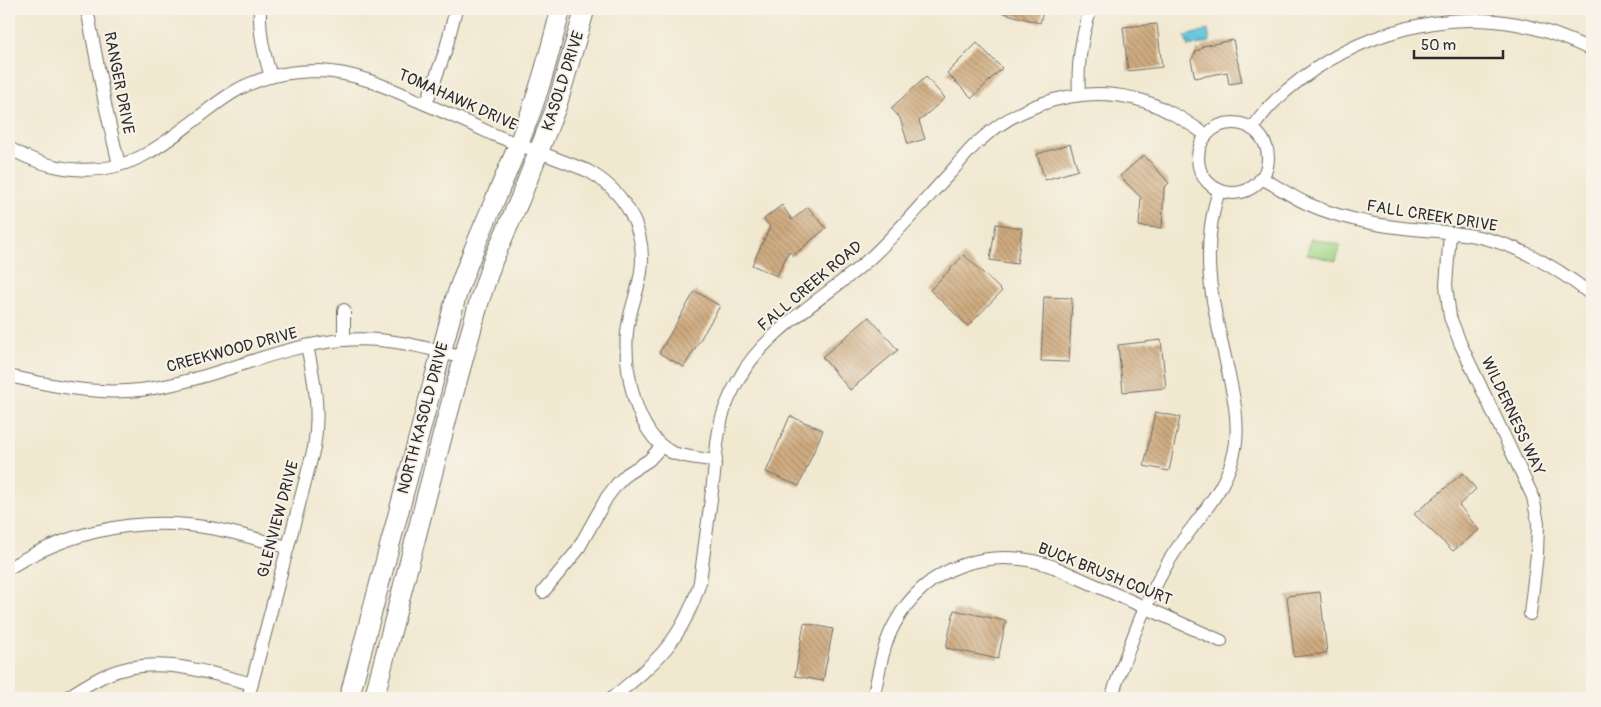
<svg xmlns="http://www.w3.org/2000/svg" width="1601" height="707" viewBox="0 0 1601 707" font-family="Pangolin,sans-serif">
<defs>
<pattern id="water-waves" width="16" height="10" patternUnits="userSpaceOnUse" patternTransform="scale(1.25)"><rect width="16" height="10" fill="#5bc2d9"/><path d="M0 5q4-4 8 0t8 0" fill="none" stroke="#4b9eb0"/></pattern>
<pattern id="building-back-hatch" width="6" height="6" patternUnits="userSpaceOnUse" patternTransform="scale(1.25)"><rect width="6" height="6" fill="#cfab80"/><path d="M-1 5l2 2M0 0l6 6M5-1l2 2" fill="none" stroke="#a88b69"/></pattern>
</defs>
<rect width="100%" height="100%" fill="#f7f3e8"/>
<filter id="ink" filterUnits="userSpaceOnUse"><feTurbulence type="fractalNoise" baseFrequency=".02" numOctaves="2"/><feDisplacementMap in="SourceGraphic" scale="10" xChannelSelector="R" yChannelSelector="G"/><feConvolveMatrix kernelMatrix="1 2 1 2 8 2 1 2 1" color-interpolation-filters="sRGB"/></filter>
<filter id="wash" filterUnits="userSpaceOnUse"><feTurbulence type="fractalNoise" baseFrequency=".0096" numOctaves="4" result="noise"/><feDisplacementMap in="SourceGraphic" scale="20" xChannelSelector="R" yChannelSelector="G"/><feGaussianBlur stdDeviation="1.12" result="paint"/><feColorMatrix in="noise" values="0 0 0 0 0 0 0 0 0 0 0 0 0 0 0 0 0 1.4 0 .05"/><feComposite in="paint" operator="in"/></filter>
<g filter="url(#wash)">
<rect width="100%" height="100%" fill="#f1e8d0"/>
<!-- garden -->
<path fill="#a3d787" stroke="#678159" d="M1311 238 1340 245 1336 261 1307 254Z"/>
<!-- water -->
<path fill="url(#water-waves)" stroke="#437682" d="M1208 30 1210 42 1188 47 1185 36Z"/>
<g id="blocks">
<!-- building -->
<g fill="url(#building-back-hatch)">
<path d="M1001 9H1044L1040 23 1000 12Z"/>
<path d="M1157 24 1162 67 1128 71 1123 27Z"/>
<path d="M1233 40 1242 82 1229 84 1227 72 1195 78 1191 60 1197 50H1200L1203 46Z"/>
<path d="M977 43 1002 68 972 98 947 73Z"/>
<path d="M926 77 945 98 919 121 925 139 908 144 900 118 891 108Z"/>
<path d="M1070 144 1078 170 1045 180 1037 154Z"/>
<path d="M1144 155 1169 183 1164 188 1162 228 1139 226 1141 198 1120 176Z"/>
<path d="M782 205 792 220 808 207 826 228 793 256 789 251 777 276 752 265 770 227 764 219Z"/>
<path d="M996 224 1022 228 1017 264 990 260Z"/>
<path d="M964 255 1002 291 968 326 930 290Z"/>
<path d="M695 291 720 306 684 367 659 353Z"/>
<path d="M1044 297 1072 298 1069 362 1041 361Z"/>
<path d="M869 317 898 350 850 390 822 357Z"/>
<path d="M1161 340 1166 388 1123 392 1118 345Z"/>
<path d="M1155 412 1180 417 1169 471 1144 466Z"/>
<path d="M790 416 823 430 799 486 766 472Z"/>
<path d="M1463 473 1476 489 1459 505 1479 530 1453 551 1414 514Z"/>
<path d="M1320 592 1327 653 1294 657 1287 596Z"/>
<path d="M954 610 1006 621 998 659 946 648Z"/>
<path d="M804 623 833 629 823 681 795 676Z"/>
</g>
</g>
</g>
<g filter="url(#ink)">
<use href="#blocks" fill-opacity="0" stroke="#706d65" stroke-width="1"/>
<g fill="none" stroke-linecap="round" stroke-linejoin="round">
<defs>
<g id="minor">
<path d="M87 9 106 109 119 165"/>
<path d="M260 9C259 33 264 54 271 77"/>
<path d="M1079 95C1077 64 1081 37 1091 9"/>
<path d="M426 104 445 52 456 9"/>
<circle cx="1233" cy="158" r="35"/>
<path d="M1252 129C1259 119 1267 108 1276 100 1339 41 1430 8 1517 24 1543 29 1568 39 1592 50"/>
<path d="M9 148C51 172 101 179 146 154 163 145 179 132 195 120 211 108 227 94 245 86 268 75 295 71 319 71 354 72 385 86 416 100 442 111 467 122 492 134 524 147 556 158 588 171 624 191 647 229 641 272 638 292 629 311 627 332 624 369 635 433 671 452 685 458 702 458 716 461"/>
<path d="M1261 178C1277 186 1292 197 1308 204 1326 212 1346 218 1366 222 1403 231 1441 229 1479 237 1521 246 1559 269 1592 295"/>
<path d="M1450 233 1446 285 1450 317 1461 345 1533 497 1538 523 1537 554 1530 614"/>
<path d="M344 310V340"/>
<path d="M9 376C53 386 96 395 140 390 210 382 274 346 343 340 384 336 425 347 463 358"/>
<path d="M9 568C62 535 125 519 188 525 222 528 255 539 288 547"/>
<path d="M543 592 577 551 607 497 617 484 627 474 649 460 662 446"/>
<path d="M66 698C79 690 92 681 106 675 154 654 204 671 252 684"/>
<path d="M248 698 314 448C320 411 315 382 307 346"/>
<path d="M612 698C657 662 683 639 700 582 704 549 709 516 713 483 716 460 716 434 724 411 728 400 733 389 739 379 763 332 828 296 868 260 897 234 923 202 950 173 959 163 967 152 977 143 1029 95 1105 78 1169 112 1182 118 1195 127 1206 135"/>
<path d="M873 698C879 674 882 647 894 625 926 564 992 545 1054 567L1221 641"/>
<path d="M1111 698C1127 653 1142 608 1166 566 1189 524 1230 493 1236 442 1239 413 1231 386 1225 357 1211 297 1200 251 1219 190"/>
</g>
<g id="secondary">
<path d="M349 698 456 297C475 239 503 186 524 130 540 91 550 50 561 9"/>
<path d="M374 698 448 414 479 302 493 260 520 199 557 105 585 9"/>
</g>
</defs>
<!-- minor casing -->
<use href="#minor" stroke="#706d65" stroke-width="14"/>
<!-- secondary casing -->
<use href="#secondary" stroke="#706d65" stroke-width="21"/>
<!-- minor -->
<use href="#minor" stroke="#fff" stroke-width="12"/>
<!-- secondary -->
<use href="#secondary" stroke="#fff" stroke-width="19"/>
</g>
</g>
<g text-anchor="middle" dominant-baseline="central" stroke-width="4" stroke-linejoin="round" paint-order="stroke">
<!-- street labels -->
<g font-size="16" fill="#2b2b2b" stroke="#f7f3e8">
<text transform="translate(563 81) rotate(-72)">KASOLD DRIVE</text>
<text transform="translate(119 83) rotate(79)">RANGER DRIVE</text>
<text transform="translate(458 100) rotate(24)">TOMAHAWK DRIVE</text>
<text transform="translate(1432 216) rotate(9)">FALL CREEK DRIVE</text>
<text transform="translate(810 286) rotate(-40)">FALL CREEK ROAD</text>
<text transform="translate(232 350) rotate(-15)">CREEKWOOD DRIVE</text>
<text transform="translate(1513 416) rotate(65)">WILDERNESS WAY</text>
<text transform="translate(423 418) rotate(-75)">NORTH KASOLD DRIVE</text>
<text transform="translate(278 519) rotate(-75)">GLENVIEW DRIVE</text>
<text transform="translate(1105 574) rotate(22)">BUCK BRUSH COURT</text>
</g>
</g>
<!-- margin -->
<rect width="1601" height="707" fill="none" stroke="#f7f3e8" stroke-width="30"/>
<!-- scale -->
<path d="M1414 50v8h89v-8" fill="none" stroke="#2b2b2b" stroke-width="2.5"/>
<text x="1421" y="50" font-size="15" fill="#2b2b2b" stroke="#f7f3e8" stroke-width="4" paint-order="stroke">50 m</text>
</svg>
